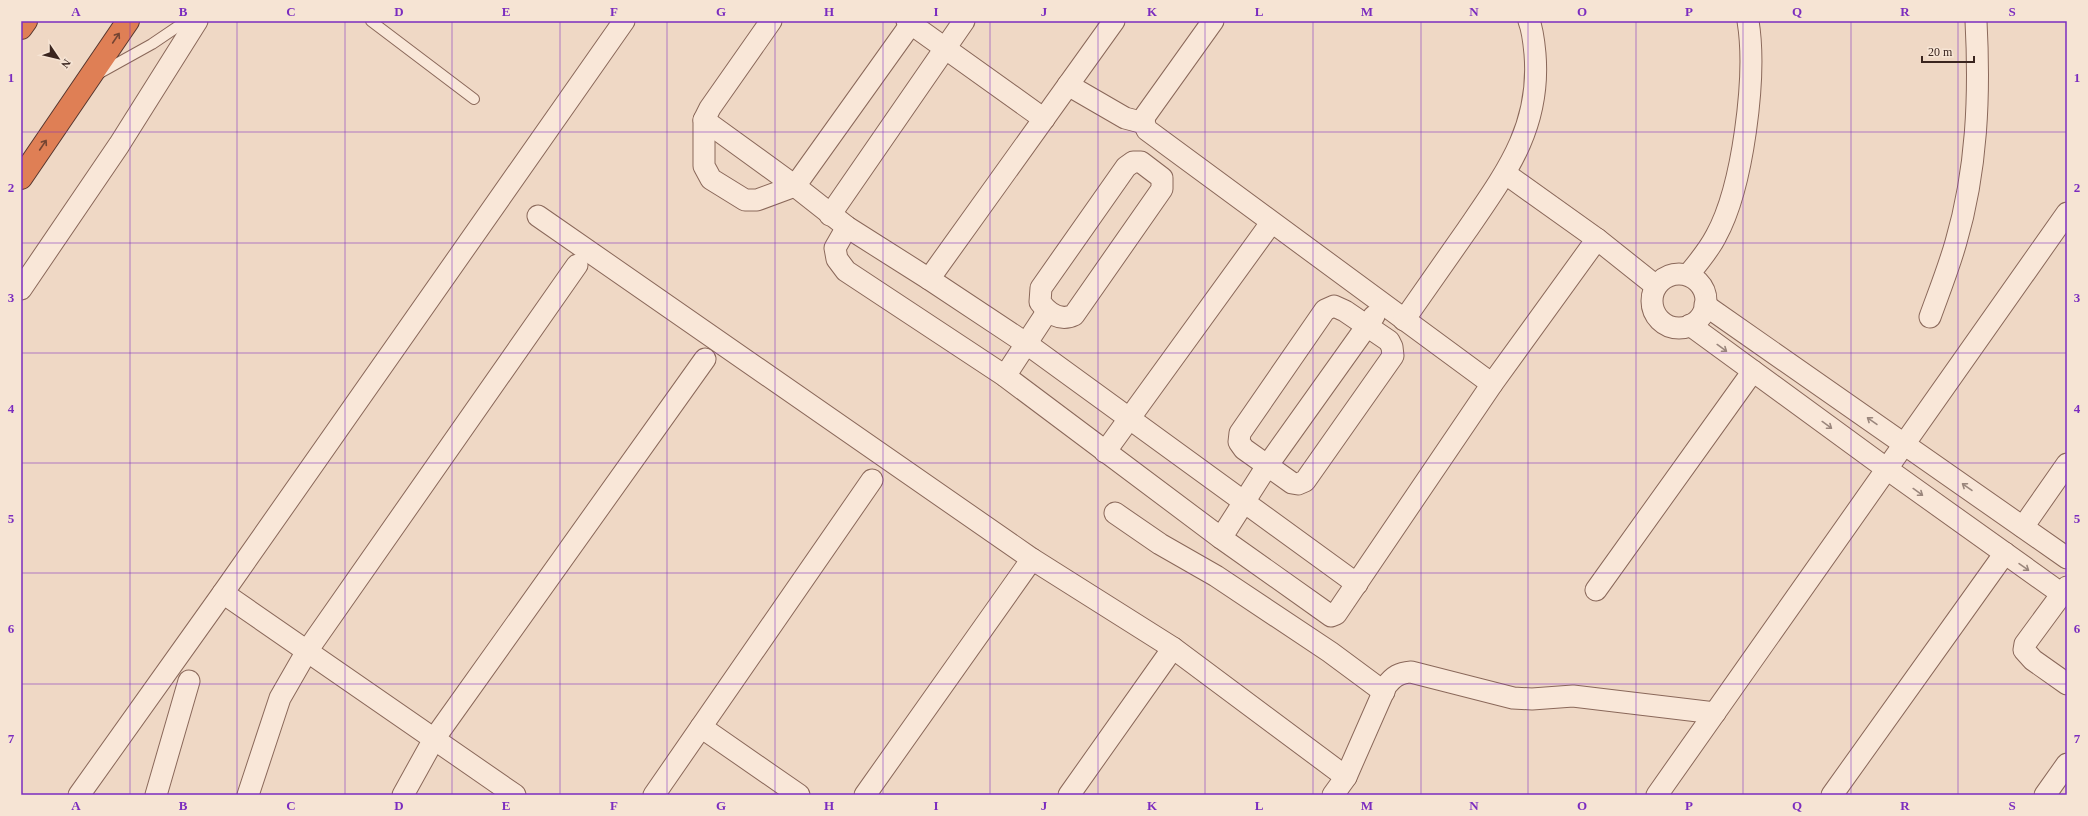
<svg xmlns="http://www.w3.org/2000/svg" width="2088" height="816" viewBox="0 0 2088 816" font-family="Georgia,serif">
<rect width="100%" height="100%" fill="#efd8c5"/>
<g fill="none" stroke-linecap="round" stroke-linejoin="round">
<defs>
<g id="lane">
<path d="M371 21 474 99"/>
<path d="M98 74 152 44 186 21"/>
</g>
<g id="street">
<path d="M771 21 710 108 704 120V166L711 179 745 200H757L795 186 913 21"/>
<path d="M907 21 1044 119"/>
<path d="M1213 21 1145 116 1144 123 1147 130 1492 384"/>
<path d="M1068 85 1125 118 1144 123"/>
<path d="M704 120 795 186 847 227 929 279 1027 344 1357 584"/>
<path d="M1133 162H1141L1162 178V189L1074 315C1060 322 1048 313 1040 302L1041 288 1126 167Z"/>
<path d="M1506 174 1597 239 1656 286"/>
<path d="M830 215 964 21"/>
<path d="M538 216 1032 559"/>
<path d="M847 227 835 248 837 259 846 271 1005 376 1221 538 1331 616 1336 614 1492 384 1597 239"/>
<circle cx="1679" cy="301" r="27"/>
<path d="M1688 275C1698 263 1709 250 1716 236 1743 187 1757 76 1748 21"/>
<path d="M929 279 1114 21"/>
<path d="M21 289 119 145 197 21"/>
<path d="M1705 305 2067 558"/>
<path d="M1334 306 1345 311 1389 341 1392 347 1393 356 1305 481 1298 484 1292 483 1244 449 1239 442 1240 433 1325 310Z"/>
<path d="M1930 317C1939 292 1949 267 1956 242 1977 170 1980 96 1976 21"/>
<path d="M1404 320C1425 290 1446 260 1467 230 1506 173 1541 127 1535 54 1534 43 1533 31 1529 21"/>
<path d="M1690 325 1887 469 2062 594"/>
<path d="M1005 376 1047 312"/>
<path d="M1105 452 1271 223"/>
<path d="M1115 513 1160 544 1216 576 1330 652 1384 692"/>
<path d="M2023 527 2067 464"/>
<path d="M1221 538 1267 466 1374 316"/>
<path d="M2067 587 2025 644 2024 650 2033 660 2067 684"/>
<path d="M1596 590 1753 371"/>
<path d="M223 593 515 795"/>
<path d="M701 727 799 795"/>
<path d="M79 795 223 593 624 21"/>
<path d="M156 795 189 681"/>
<path d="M248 795 280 698 307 651 577 265"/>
<path d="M403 795 434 739 705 359"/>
<path d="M654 795 872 480"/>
<path d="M865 795 1032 559 1173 648 1346 777"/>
<path d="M1069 795 1173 648"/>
<path d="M1333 795 1346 777 1386 686C1394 676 1399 673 1411 672L1513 698 1532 699 1573 696 1715 713"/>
<path d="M1657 795 2067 213"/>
<path d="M1832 795 2005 553"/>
<path d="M2045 795 2067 764"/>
</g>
<g id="highway">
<path d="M21 28 26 21"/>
<path d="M21 178 128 21"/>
</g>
</defs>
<!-- lane casing -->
<use href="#lane" stroke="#8a685a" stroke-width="12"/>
<!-- street casing -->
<use href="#street" stroke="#8a685a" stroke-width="23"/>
<!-- highway casing -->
<use href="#highway" stroke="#58372f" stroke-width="24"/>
<!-- lane -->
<use href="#lane" stroke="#f9e7d8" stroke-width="10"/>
<!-- street -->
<use href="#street" stroke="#f9e7d8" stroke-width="21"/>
<!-- highway -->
<use href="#highway" stroke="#df7f55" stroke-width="22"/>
</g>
<!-- one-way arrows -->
<defs><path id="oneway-shaft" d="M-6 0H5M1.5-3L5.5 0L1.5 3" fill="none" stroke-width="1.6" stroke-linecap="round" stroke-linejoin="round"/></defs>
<g stroke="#744432">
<use href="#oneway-shaft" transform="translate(116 38) rotate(-56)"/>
<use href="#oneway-shaft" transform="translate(43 145) rotate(-56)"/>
</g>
<g stroke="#9a867c">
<use href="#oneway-shaft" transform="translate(1722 348) rotate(36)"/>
<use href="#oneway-shaft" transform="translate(1872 421) rotate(-145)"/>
<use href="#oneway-shaft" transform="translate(1827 425) rotate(36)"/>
<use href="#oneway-shaft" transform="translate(1967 487) rotate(-145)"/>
<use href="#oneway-shaft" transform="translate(1918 492) rotate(36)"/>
<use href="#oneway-shaft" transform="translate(2024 567) rotate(35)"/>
</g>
<!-- grid -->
<path fill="none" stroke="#7b2cbf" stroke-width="1" stroke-opacity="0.55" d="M130 21V795M237 21V795M345 21V795M452 21V795M560 21V795M667 21V795M775 21V795M883 21V795M990 21V795M1098 21V795M1205 21V795M1313 21V795M1421 21V795M1528 21V795M1636 21V795M1743 21V795M1851 21V795M1958 21V795M21 132H2067M21 243H2067M21 353H2067M21 463H2067M21 573H2067M21 684H2067"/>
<!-- border -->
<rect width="2088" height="816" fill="none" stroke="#f6e4d4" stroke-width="44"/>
<!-- north arrow -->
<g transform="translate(58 58) rotate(125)" stroke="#f6e4d4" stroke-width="3" paint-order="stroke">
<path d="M0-3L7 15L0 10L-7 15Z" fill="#3a251f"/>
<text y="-6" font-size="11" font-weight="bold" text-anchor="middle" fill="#3a251f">N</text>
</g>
<!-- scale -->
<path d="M1922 56v6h52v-6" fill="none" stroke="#3a251f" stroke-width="2"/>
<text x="1928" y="56" font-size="12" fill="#3a251f" stroke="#f6e4d4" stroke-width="3" paint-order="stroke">20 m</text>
<rect x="22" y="22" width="2044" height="772" fill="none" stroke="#7b2cbf" stroke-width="1.5"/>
<g font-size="13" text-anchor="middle" font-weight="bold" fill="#7b2cbf">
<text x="76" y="16">A</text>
<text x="183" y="16">B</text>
<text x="291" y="16">C</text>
<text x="399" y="16">D</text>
<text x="506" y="16">E</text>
<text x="614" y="16">F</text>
<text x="721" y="16">G</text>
<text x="829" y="16">H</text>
<text x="936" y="16">I</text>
<text x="1044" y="16">J</text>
<text x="1152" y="16">K</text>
<text x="1259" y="16">L</text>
<text x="1367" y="16">M</text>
<text x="1474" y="16">N</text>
<text x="1582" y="16">O</text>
<text x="1689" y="16">P</text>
<text x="1797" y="16">Q</text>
<text x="1905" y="16">R</text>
<text x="2012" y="16">S</text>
<text x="11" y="82">1</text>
<text x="2077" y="82">1</text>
<text x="11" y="192">2</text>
<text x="2077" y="192">2</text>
<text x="11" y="302">3</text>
<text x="2077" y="302">3</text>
<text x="11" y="413">4</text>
<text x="2077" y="413">4</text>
<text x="11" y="523">5</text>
<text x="2077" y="523">5</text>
<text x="11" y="633">6</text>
<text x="2077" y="633">6</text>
<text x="11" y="743">7</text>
<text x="2077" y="743">7</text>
<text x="76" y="810">A</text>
<text x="183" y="810">B</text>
<text x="291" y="810">C</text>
<text x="399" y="810">D</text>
<text x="506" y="810">E</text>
<text x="614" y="810">F</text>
<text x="721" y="810">G</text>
<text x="829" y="810">H</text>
<text x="936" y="810">I</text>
<text x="1044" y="810">J</text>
<text x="1152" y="810">K</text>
<text x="1259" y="810">L</text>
<text x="1367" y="810">M</text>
<text x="1474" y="810">N</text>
<text x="1582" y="810">O</text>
<text x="1689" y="810">P</text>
<text x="1797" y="810">Q</text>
<text x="1905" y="810">R</text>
<text x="2012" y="810">S</text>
</g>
</svg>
